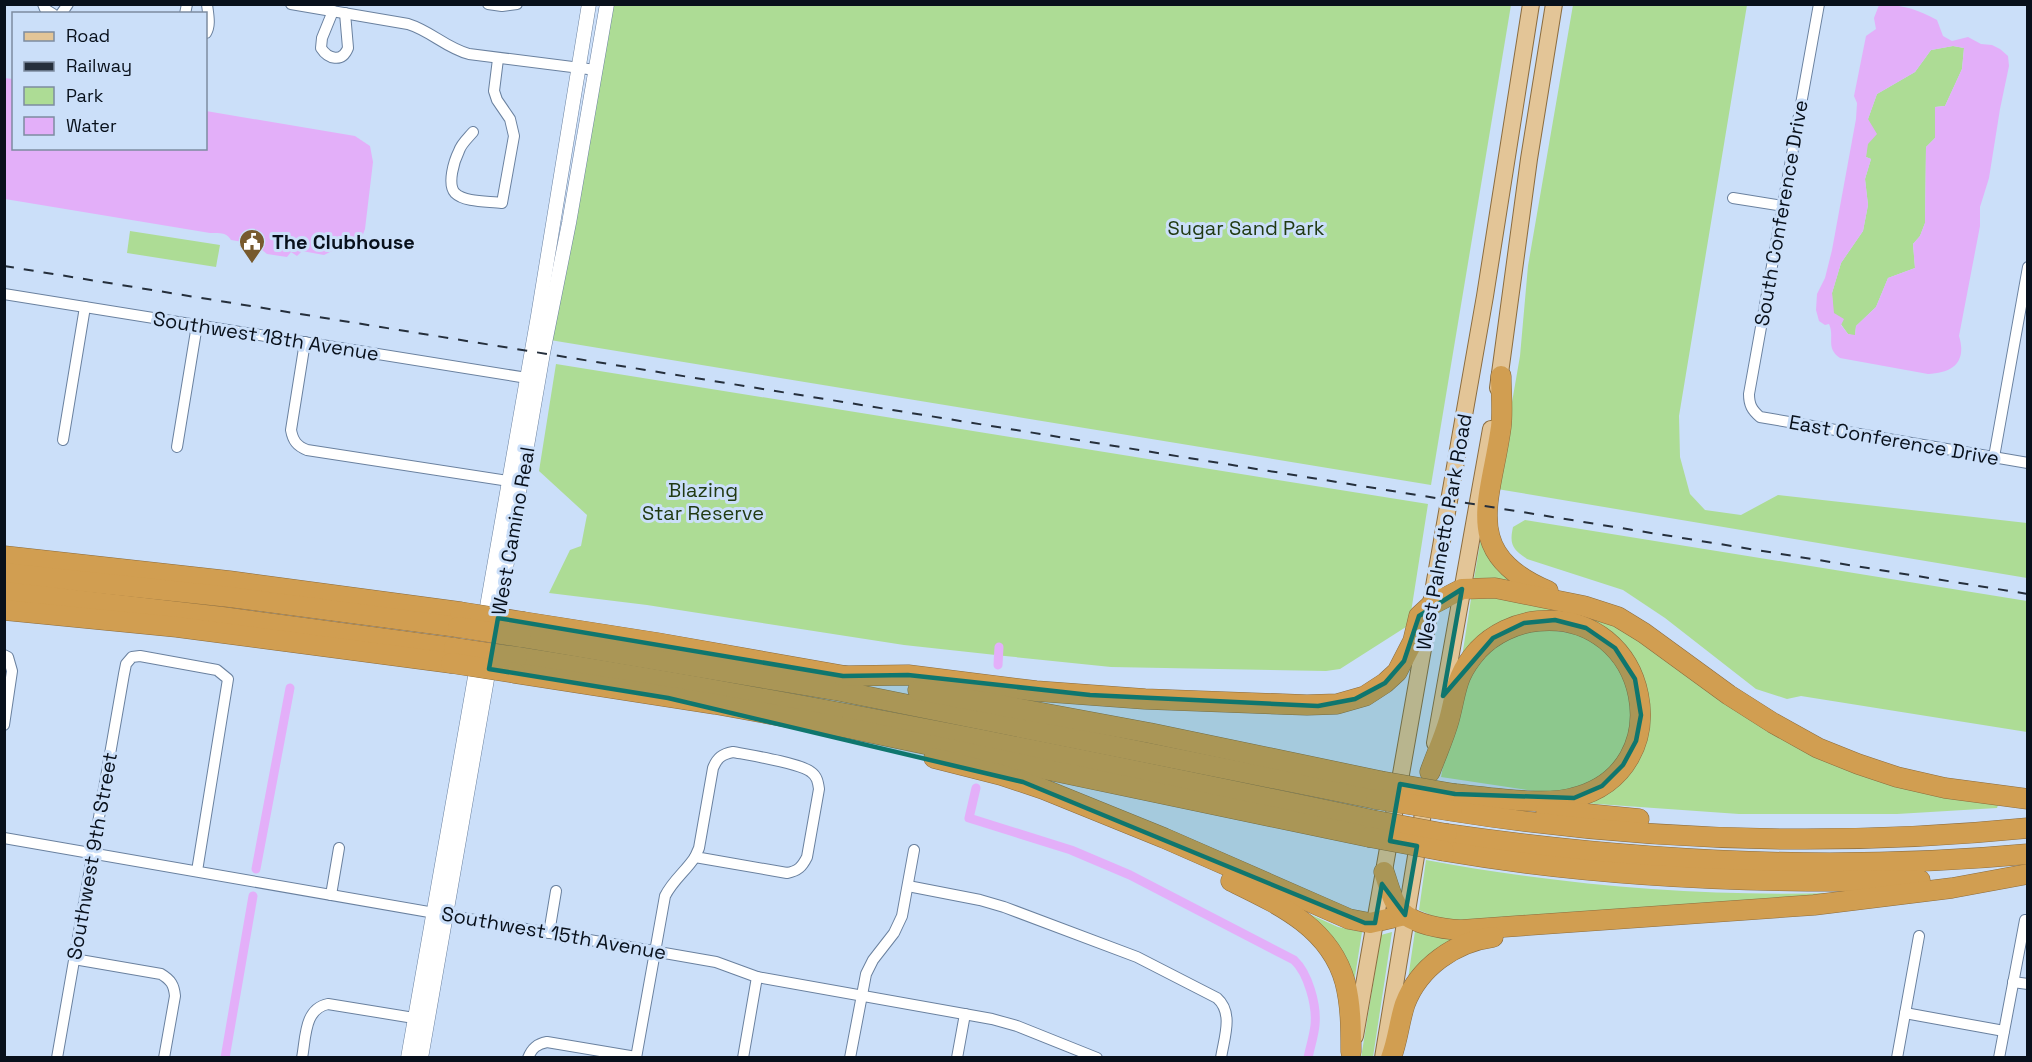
<svg xmlns="http://www.w3.org/2000/svg" width="2032" height="1062" viewBox="0 0 2032 1062" font-family="'Space Grotesk',sans-serif">
<rect width="100%" height="100%" fill="#cbdff9"/>
<!-- green -->
<g fill="#addc95">
<path d="M610 5H1511L1431 485 550 340Z"/>
<path d="M1573 5H1747L1679 416 1680 457 1690 494 1705 510 1741 515 1778 495 2027 523V578L1497 489 1520 356 1528 266Z"/>
<path d="M1953 46 1964 48 1962 69 1945 106 1935 107V138L1926 147 1925 223 1920 236 1913 244 1915 268 1888 278 1876 307 1856 326 1855 336 1848 334 1833 313 1832 293 1841 263 1863 231 1868 205 1865 179 1871 159 1866 157 1868 119 1877 94 1915 72 1931 50Z"/>
<path d="M130 231 220 245 216 267 127 253Z"/>
<path d="M556 364 1428 504 1409 625 1340 669 1326 671 1111 667 1005 656 904 645 647 605 549 593 570 550 581 546 587 515 539 471Z"/>
<path d="M1525 520 2027 601V732L1801 696 1787 699 1756 689 1665 618 1623 590 1527 559C1513 549 1509 545 1513 527Z"/>
<path d="M1482 532 1515 583 1474 579Z"/>
<path d="M1498 595 1607 618 1759 721 1999 802 1997 808 1897 814H1739L1583 803 1633 758 1635 667 1556 616 1462 657 1471 599Z"/>
<path d="M1529 627 1590 636 1626 672 1634 723 1615 766 1584 787 1547 793 1441 777 1454 705 1479 655Z"/>
<path d="M1426 860C1560 885 1698 897 1834 893L1835 900 1447 922 1419 910Z"/>
<path d="M1307 913 1338 927 1362 932 1353 989Z"/>
<path d="M1415 931 1432 936 1466 938 1407 986Z"/>
<path d="M1392 932 1373 1057 1361 1058 1381 935Z"/>
</g>
<!-- water -->
<g fill="#e3aff9" fill-rule="evenodd">
<path d="M1879 5C1902 4 1917 9 1937 20L1943 36 1952 41 1968 37 1981 44 1992 45 2000 49 2008 56 2009 66 2000 109 1989 178 1980 207V226L1959 336C1967 362 1953 373 1928 374L1840 358C1825 348 1835 337 1829 324L1825 325 1819 321 1816 310 1817 294 1825 278 1832 250 1856 119 1857 103 1854 96 1866 36 1876 29 1874 18ZM1953 46 1964 48 1962 69 1945 106 1935 107V138L1926 147 1925 223 1920 236 1913 244 1915 268 1888 278 1876 307 1856 326 1855 335 1848 334 1841 325 1844 319 1834 313 1832 293 1841 263 1863 231 1868 205 1865 179 1871 159 1866 157 1868 144 1877 134 1868 119 1877 94 1915 72 1931 50Z"/>
<path d="M4 78 13 79 14 148H206V111L355 136 370 146 373 162 365 229 359 245 352 251 336 249 324 255 302 251 297 256 291 252 287 257 267 254 255 244 231 240C227 232 218 233 210 233L5 199Z"/>
</g>
<g fill="none" stroke-linecap="round" stroke-linejoin="round">
<!-- canal -->
<g stroke="#e3aff9" stroke-width="9">
<path d="M998 665 999 647"/>
<path d="M976 788 969 818 1071 850 1130 875 1294 960C1308 973 1317 1005 1315 1025 1314 1036 1310 1047 1308 1058"/>
<path d="M256 869 290 688"/>
<path d="M225 1058 253 896"/>
</g>
<defs>
<g id="minor">
<path d="M43 4 45 9 53 14"/>
<path d="M291 4 408 24C431 31 446 48 469 54L596 70"/>
<path d="M488 4 502 6 517 4"/>
<path d="M1819 4 1749 394C1749 405 1752 410 1760 417L2028 463"/>
<path d="M333 11 322 38 321 48C328 59 342 63 348 48L345 13"/>
<path d="M61 14 68 4"/>
<path d="M185 14 187 4"/>
<path d="M206 33C211 25 208 14 207 4"/>
<path d="M473 132C468 138 461 144 459 151 454 161 447 184 455 193 465 203 490 201 502 203L514 136 510 119 497 100 494 91 498 59"/>
<path d="M1733 198 1783 206"/>
<path d="M4 294 527 378"/>
<path d="M305 342 291 430C293 441 297 446 307 450L515 482"/>
<path d="M63 440 85 307"/>
<path d="M177 447 197 325"/>
<path d="M1994 457 2028 267"/>
<path d="M4 655 8 657 12 671 4 725"/>
<path d="M733 752C749 755 800 763 811 772 817 776 818 782 819 789L807 857C802 867 798 871 787 873L695 857 699 848 713 768C717 758 722 754 733 752Z"/>
<path d="M4 838 716 962 757 977 992 1019 1017 1026 1097 1058"/>
<path d="M908 886 980 900 1004 907 1137 957 1217 998C1234 1013 1224 1038 1221 1058"/>
<path d="M331 895 339 848"/>
<path d="M549 933 556 891"/>
<path d="M74 959 161 974C171 980 174 985 175 996L164 1058"/>
<path d="M2013 982 2028 984"/>
<path d="M1905 1013 2004 1031"/>
<path d="M57 1058 124 674 126 664 132 657 140 656 217 670 228 679 197 871"/>
<path d="M302 1058C306 1037 304 1009 328 1004L420 1019"/>
<path d="M528 1058C532 1048 537 1044 547 1042L636 1057"/>
<path d="M636 1058 665 896C673 880 686 871 695 857"/>
<path d="M743 1058 757 977"/>
<path d="M850 1058 866 974 873 960 894 933 902 916 914 850"/>
<path d="M957 1058 965 1014"/>
<path d="M1897 1058 1919 936"/>
<path d="M1999 1058 2025 920"/>
</g>
<g id="tertiary">
<path d="M484 624 538 316 589 4"/>
<path d="M496 626 543 353 569 223 607 4"/>
<path d="M408 1058 478 660"/>
<path d="M421 1058 490 662"/>
</g>
<g id="primary">
<path d="M1498 388 1529 159 1554 4"/>
<path d="M1435 743 1491 429"/>
<path d="M1355 1036 1485 296 1531 4"/>
<path d="M1383 1058 1426 795"/>
</g>
<g id="motorway">
<path d="M1501 376C1501 392 1503 410 1501 427 1491 501 1459 553 1548 591"/>
<path d="M4 556 229 581 460 612"/>
<path d="M4 573 230 597 458 627"/>
<path d="M4 592 222 617 454 648"/>
<path d="M4 610 177 627 451 663"/>
<path d="M524 622 658 643 857 678"/>
<path d="M521 637 840 691 1376 799"/>
<path d="M517 657C804 702 1088 760 1372 820"/>
<path d="M515 673 715 704 853 729 1369 837"/>
<path d="M843 676 908 675 1036 691 1145 699 1307 705 1337 704 1365 696 1385 683 1397 672 1413 641 1419 616 1431 605 1462 589 1495 588 1584 606 1618 617 1644 633 1729 695 1773 723 1818 748 1858 764 1897 777 1945 788 2028 799"/>
<path d="M918 690 1150 733 1380 781"/>
<path d="M934 758 1001 775 1043 789 1164 838 1349 919 1370 923 1405 915"/>
<path d="M1430 772C1436 755 1444 738 1449 720 1457 690 1455 676 1478 650 1493 634 1516 623 1538 621 1650 610 1682 771 1573 798 1544 806 1487 797 1455 794"/>
<path d="M1546 810 1639 819"/>
<path d="M1452 811C1641 841 1837 847 2028 828"/>
<path d="M1447 834C1640 862 1833 872 2028 854"/>
<path d="M1444 851C1602 878 1760 884 1920 880"/>
<path d="M1384 872C1389 886 1393 906 1405 915 1420 925 1443 929 1461 930L1814 905 1952 888 2028 874"/>
<path d="M1231 881C1278 904 1330 927 1345 982 1351 1005 1351 1029 1351 1052"/>
<path d="M1391 1058C1398 1040 1399 1022 1405 1004 1419 967 1455 942 1493 937"/>
</g>
</defs>
<!-- minor casing -->
<use href="#minor" stroke="#6a819f" stroke-width="12"/>
<!-- tertiary casing -->
<use href="#tertiary" stroke="#6a819f" stroke-width="15"/>
<!-- primary casing -->
<use href="#primary" stroke="#8b6c3e" stroke-width="18"/>
<!-- motorway casing -->
<use href="#motorway" stroke="#8b6c3e" stroke-width="21"/>
<!-- minor -->
<use href="#minor" stroke="#fff" stroke-width="10"/>
<!-- tertiary -->
<use href="#tertiary" stroke="#fff" stroke-width="14"/>
<!-- primary -->
<use href="#primary" stroke="#e3c597" stroke-width="16"/>
<!-- motorway -->
<use href="#motorway" stroke="#d19e51" stroke-width="20"/>
<!-- rail -->
<path stroke="#252f3c" stroke-width="2" stroke-dasharray="10 10" stroke-linecap="butt" d="M4 266 2028 594"/>
<defs>
<g id="motorway-bridge">
<path d="M460 612 524 622"/>
<path d="M458 627 521 637"/>
<path d="M454 648 517 657"/>
<path d="M451 663 515 673"/>
<path d="M1380 781 1455 794"/>
<path d="M1376 799 1452 811"/>
<path d="M1372 820 1447 834"/>
<path d="M1369 837 1444 851"/>
</g>
</defs>
<!-- motorway-bridge casing -->
<use href="#motorway-bridge" stroke="#8b6c3e" stroke-width="21" stroke-linecap="butt"/>
<!-- motorway-bridge -->
<use href="#motorway-bridge" stroke="#d19e51" stroke-width="20"/>
</g>
<!-- marked area -->
<path fill="#0f766e" fill-opacity="0.2" stroke="#0f766e" stroke-width="4.5" stroke-linejoin="round" d="M1462 589 1443 696 1493 638 1524 623 1555 620 1586 628 1615 648 1635 679 1641 715 1636 741 1623 765 1602 786 1574 798 1455 794 1400 784 1390 841 1417 846 1405 915 1382 884 1375 923H1365L1023 782 668 698 489 669 498 618 843 676 908 675 1090 695 1318 706 1355 699 1385 683 1404 661 1419 616Z"/>
<!-- icons -->
<defs>
<symbol id="civic-pin" viewBox="-11 -11 22 30"><path d="M0 17L-7.5 6A9.5 9.5 0 1 1 7.5 6Z" fill="#775a2e" stroke="#cbdff9"/><path d="M-.6-6.5H3V-4.5H.6V-3L4-1V1h2V6H-6V1h2V-1L-.6-3ZM-1.2 2.5V6h2.4V2.5Z" fill="#fff"/></symbol>
</defs>
<g fill-rule="evenodd">
<use href="#civic-pin" x="237" y="227" width="30" height="40"/>
</g>
<g text-anchor="middle" dominant-baseline="central" stroke-width="6" stroke-linejoin="round" paint-order="stroke">
<!-- street labels -->
<g font-size="20" fill="#08101b" stroke="#cbdff9">
<text transform="translate(1781 213) rotate(-80)">South Conference Drive</text>
<text transform="translate(266 336) rotate(9)">Southwest 18th Avenue</text>
<text transform="translate(1894 440) rotate(10)">East Conference Drive</text>
<text transform="translate(513 531) rotate(-80)">West Camino Real</text>
<text transform="translate(1444 532) rotate(-80)">West Palmetto Park Road</text>
<text transform="translate(92 856) rotate(-80)">Southwest 9th Street</text>
<text transform="translate(554 933) rotate(10)">Southwest 15th Avenue</text>
</g>
<!-- park labels -->
<g font-size="20" fill="#213a13" stroke="#cbdff9">
<text x="1246" y="228">Sugar Sand Park</text>
<text x="703" y="490">Blazing<tspan x="703" dy="23">Star Reserve</tspan></text>
</g>
<!-- poi labels -->
<g font-size="20" font-weight="bold" fill="#08101b" stroke="#cbdff9" text-anchor="start">
<text x="272" y="242">The Clubhouse</text>
</g>
</g>
<!-- border -->
<rect width="2032" height="1062" fill="none" stroke="#08101b" stroke-width="12"/>
<!-- legend -->
<rect x="12" y="12" width="195" height="138" fill="#cbdff9" stroke="#7d8ca0" stroke-width="1.5"/>
<rect x="24" y="32" width="30" height="9" fill="#e3c597" stroke="#7d8ca0" stroke-width="1.5"/>
<text x="66" y="42" font-size="18" fill="#08101b">Road</text>
<rect x="24" y="62" width="30" height="9" fill="#252f3c" stroke="#7d8ca0" stroke-width="1.5"/>
<text x="66" y="72" font-size="18" fill="#08101b">Railway</text>
<rect x="24" y="87" width="30" height="18" fill="#addc95" stroke="#7d8ca0" stroke-width="1.5"/>
<text x="66" y="102" font-size="18" fill="#08101b">Park</text>
<rect x="24" y="117" width="30" height="18" fill="#e3aff9" stroke="#7d8ca0" stroke-width="1.5"/>
<text x="66" y="132" font-size="18" fill="#08101b">Water</text>
</svg>
